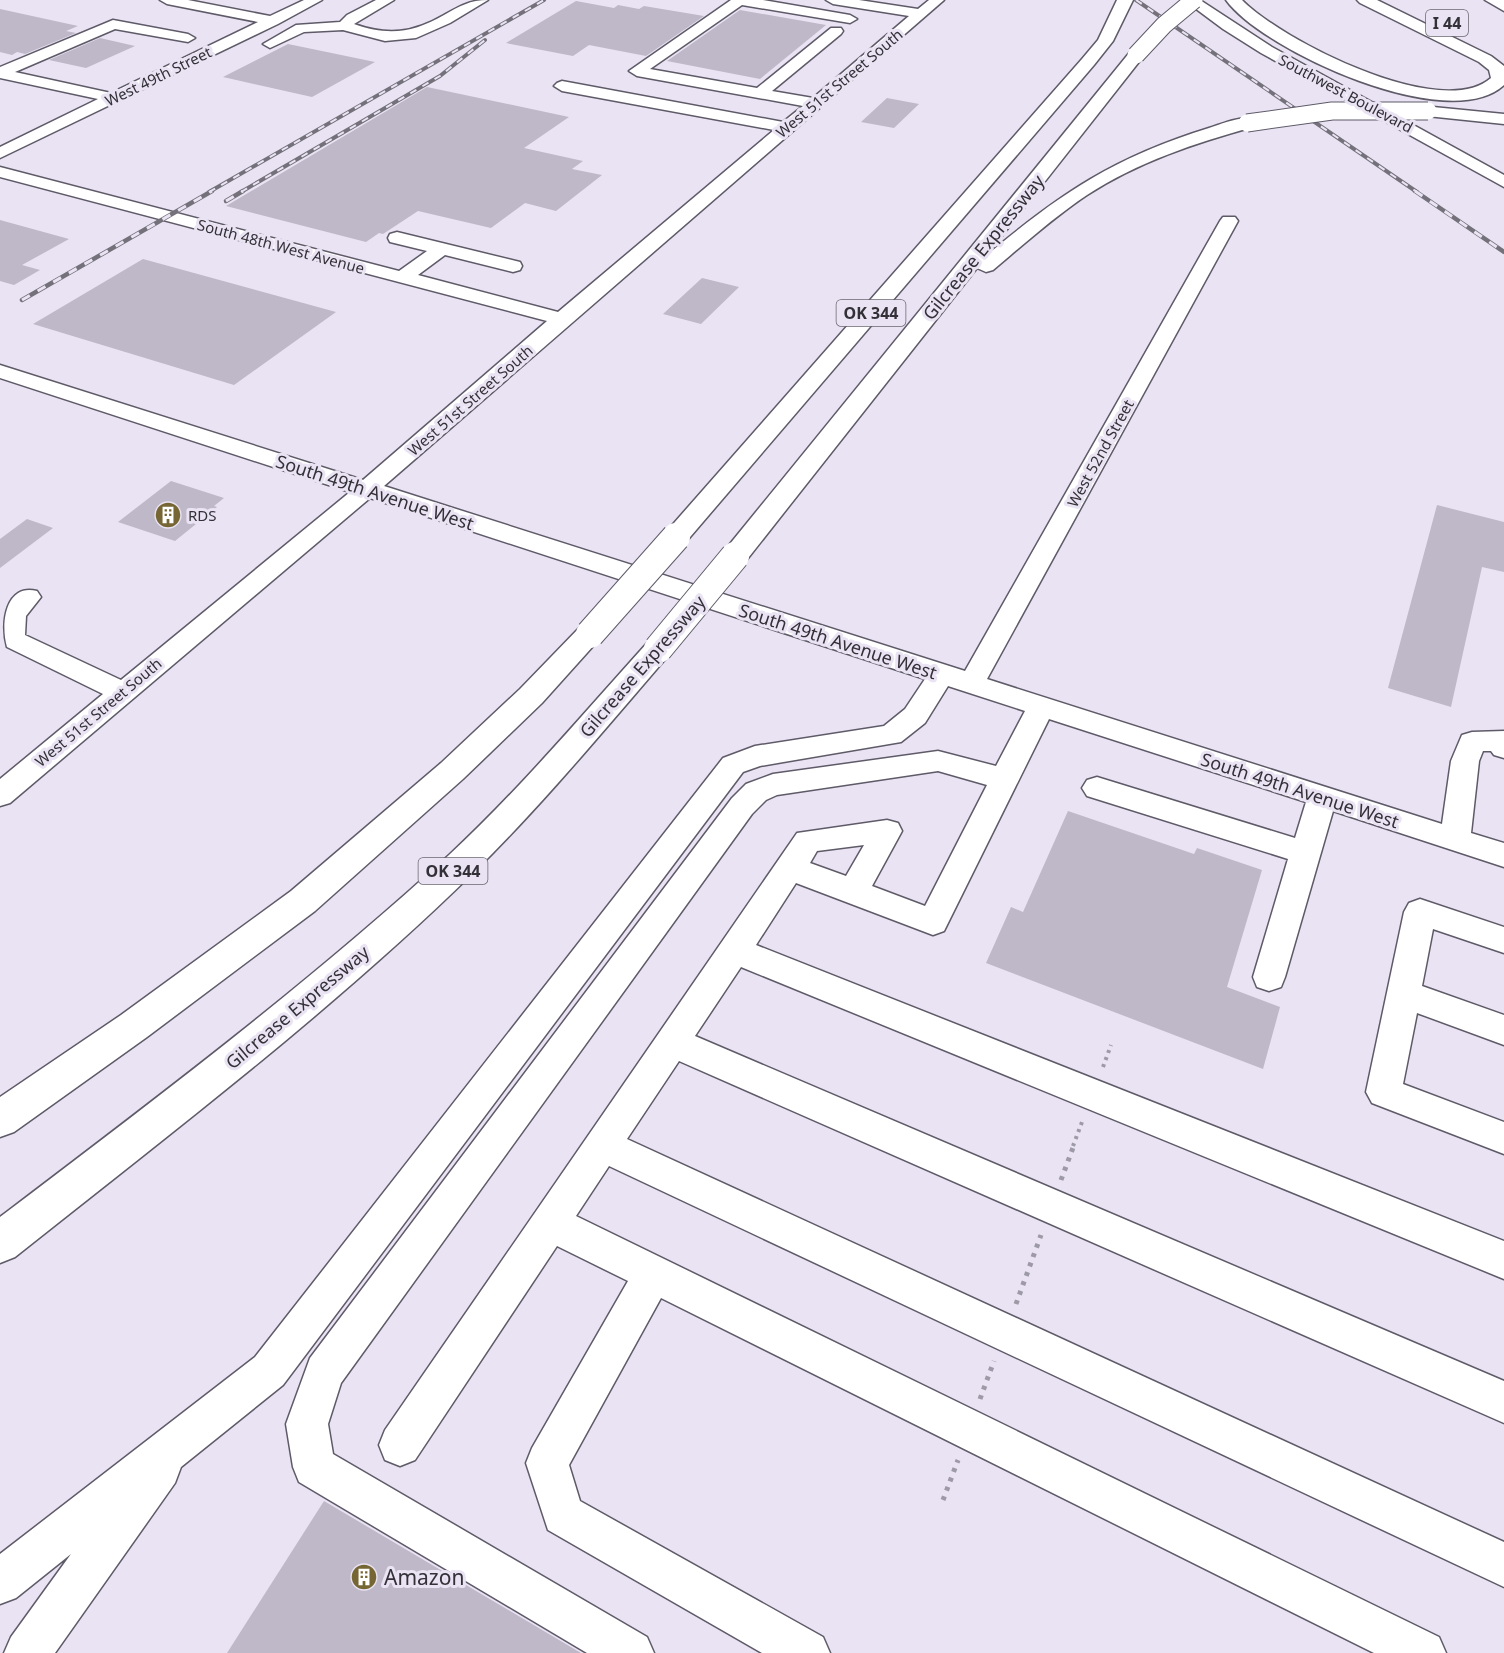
<svg xmlns="http://www.w3.org/2000/svg" width="1504" height="1653" viewBox="0 0 1504 1653" font-family="'Noto Sans',sans-serif">
<rect width="100%" height="100%" fill="#e9e3f3"/>
<!-- building -->
<g fill="#beb8c8">
<path d="M576 1 614 8 618 5 639 9 644 6 704 16 646 56 589 45 573 56 506 43Z"/>
<path d="M0 9 78 26 66 31 76 33 25 54 17 52 12 55 0 52Z"/>
<path d="M740 10 826 25 760 79 667 61Z"/>
<path d="M100 38 135 46 86 68 49 60Z"/>
<path d="M288 44 375 62 312 97 223 77Z"/>
<path d="M427 87 569 117 524 148 583 161 572 169 602 175 556 211 525 203 491 228 418 211 383 234 379 233 366 242 226 206Z"/>
<path d="M887 98 919 104 894 128 861 122Z"/>
<path d="M0 220 69 239 22 265 40 270 14 285 0 281Z"/>
<path d="M143 259 336 312 234 385 33 324Z"/>
<path d="M702 278 739 287 701 324 663 314Z"/>
<path d="M171 481 224 498 214 506 217 507 175 541 118 522Z"/>
<path d="M1437 505 1504 522V572L1482 567 1451 707 1388 688Z"/>
<path d="M27 519 53 528 0 568V539Z"/>
<path d="M1068 811 1194 854 1197 848 1262 870 1227 987 1280 1007 1263 1069 986 963 1011 907 1023 912Z"/>
<path d="M324 1501 581 1653H227Z"/>
</g>
<g fill="none" stroke-linecap="round" stroke-linejoin="round">
<defs>
<g id="minor">
<path d="M160 0H188L270 16 304 0H322L278 24 0 158V147L98 99 0 78V67L113 20 188 34 195 38 188 42 115 29 15 72 111 93 258 22 167 4Z"/>
<path d="M376 0H394L354 24C388 36 413 33 444 15 460 6 470 0 488 0L450 23 416 38 385 41 343 30 304 32 270 48 263 44 296 25 340 22 347 15Z"/>
<path d="M731 0H763L850 15 857 19 850 23 742 5 650 69 757 88 831 28H841L843 31 841 34 772 91 813 98 909 16 833 4 826 0H859L918 9 929 0H944L384 486 965 671 1220 221 1223 217H1235L1238 221 987 679 1442 824 1451 761 1462 735 1472 732 1504 731V758L1494 755 1491 751H1483L1479 761 1471 833 1504 843V867L1333 811 1285 977 1281 987 1269 991 1257 987 1253 977 1288 859 1087 796 1082 788 1087 780 1097 777 1295 838 1306 802 1049 719 944 931 933 935 796 883 756 945 1504 1241V1279L741 967 695 1036 1504 1381V1423L679 1061 627 1139 1504 1542V1587L609 1166 576 1216 1439 1637 1446 1653H1374L661 1298 569 1465 580 1501 823 1637 830 1653H762L548 1530 526 1463 532 1448 628 1281 557 1246 415 1460 400 1466 385 1460 379 1445 385 1430 797 833 887 820 898 823 902 831 872 886 925 906 987 785 938 771 777 795 766 800 752 814 341 1383 328 1424 333 1454 647 1637 654 1653H587L299 1482 293 1467 286 1424 310 1358 732 798 746 784 773 774 938 751 996 766 1025 711 948 686 925 723 901 742 760 766 743 772 283 1385 181 1467 175 1483 55 1653H4L11 1637 71 1554 16 1598 0 1604V1554L255 1357 723 758 755 746 884 726 905 709 925 679 370 498 10 803 0 806V779L103 694 7 647C0 623 6 583 37 591L41 597 26 616 25 635 121 680 350 492 0 378V365L363 480 547 321 0 177V167L399 271 427 251 390 242 388 238 390 234 397 232 520 262 522 266 520 270 513 272 445 255 418 275 558 312 774 130 562 91 554 86 557 83 562 81 783 122 803 106 637 76 629 71ZM864 845 846 876 810 863 817 851Z"/>
<path d="M1184 0H1200L1272 47 1504 175V187L1261 53 1223 29Z"/>
<path d="M1420 899 1504 927V953L1433 929 1422 986 1504 1015V1045L1417 1013 1403 1084 1504 1122V1154L1372 1103 1366 1092 1404 912 1409 903Z"/>
</g>
<g id="highway">
<path d="M1117 0H1133L1113 41 1094 65 685 543 676 545 667 543 663 537 667 531 1082 59 1098 40Z"/>
<path d="M1226 0H1242C1281 40 1441 122 1491 78L1489 70 1479 62 1360 3 1357 0H1377L1491 56 1504 66V85C1450 136 1263 51 1226 0Z"/>
<path d="M1485 0H1504V11Z"/>
<path d="M1136 50 1144 55 1142 58 987 255C1061 193 1115 157 1209 128 1222 124 1240 116 1253 119L1256 123 1253 127C1195 143 1138 162 1087 195 1054 217 1024 244 993 270L986 272 977 268 745 562 735 564 725 562 721 556 725 550 1130 52Z"/>
<path d="M1433 107 1504 114V124L1427 116 1424 112 1427 108Z"/>
<path d="M590 625 600 627 604 634 542 703 463 779 315 911 147 1037 14 1132 0 1137V1097L121 1015 291 891 441 763 520 689 580 627Z"/>
<path d="M658 639 668 642 673 649 668 656C605 729 543 804 474 872 331 1012 171 1133 15 1257L0 1263V1217C153 1101 307 985 449 855 520 789 583 714 648 642Z"/>
</g>
</defs>
<!-- minor casing -->
<use href="#minor" stroke="#5f5a68" stroke-width="3"/>
<!-- highway casing -->
<use href="#highway" stroke="#5f5a68" stroke-width="3"/>
<!-- path-far1 -->
<g stroke="#9e99a6" stroke-width="4" stroke-dasharray="3 4.5" stroke-linecap="butt">
<path d="M1103 1067 1111 1045"/>
<path d="M1073 1146 1082 1122"/>
</g>
<!-- path -->
<g stroke="#9e99a6" stroke-width="5" stroke-dasharray="4 6" stroke-linecap="butt">
<path d="M1061 1180 1074 1145"/>
<path d="M1016 1304 1041 1235"/>
<path d="M980 1399 994 1361"/>
<path d="M943 1500 958 1460"/>
</g>
<!-- minor -->
<use href="#minor" fill="#fff" fill-rule="evenodd"/>
<!-- highway -->
<use href="#highway" fill="#fff" fill-rule="evenodd"/>
<defs>
<g id="rail-far1">
<path d="M1136 0 1417 192"/>
<path d="M209 192 544 0"/>
<path d="M241 192 440 76 485 40"/>
</g>
<g id="rail">
<path d="M1415 191 1504 252"/>
<path d="M226 201 243 191"/>
<path d="M22 300 212 191"/>
</g>
</defs>
<!-- rail-far1 casing -->
<use href="#rail-far1" stroke="#75717b" stroke-width="4"/>
<!-- rail casing -->
<use href="#rail" stroke="#75717b" stroke-width="4.5"/>
<!-- rail-far1 -->
<use href="#rail-far1" stroke="#e9e3f3" stroke-width="2" stroke-dasharray="7" stroke-linecap="butt"/>
<!-- rail -->
<use href="#rail" stroke="#e9e3f3" stroke-width="3" stroke-dasharray="9" stroke-linecap="butt"/>
<defs>
<g id="highway-bridge-far1">
<path d="M1136 55 1164 25 1194 0"/>
<path d="M1247 123 1332 111H1428"/>
</g>
<g id="highway-bridge">
<path d="M590 634 676 537"/>
<path d="M658 649 735 556"/>
</g>
</defs>
<!-- highway-bridge-far1 casing -->
<use href="#highway-bridge-far1" stroke="#5f5a68" stroke-width="19" stroke-linecap="butt"/>
<!-- highway-bridge casing -->
<use href="#highway-bridge" stroke="#5f5a68" stroke-width="30" stroke-linecap="butt"/>
<!-- highway-bridge-far1 -->
<use href="#highway-bridge-far1" stroke="#fff" stroke-width="17"/>
<!-- highway-bridge -->
<use href="#highway-bridge" stroke="#fff" stroke-width="28"/>
</g>
<!-- icons -->
<defs>
<symbol id="building-disc" viewBox="-11 -11 22 22"><circle r="9.5" fill="#766634" stroke="#e9e3f3"/><path d="M-4-6H4V6H1V3H-1V6H-4ZM-2.5-4.3h1.7v1.8h-1.7ZM.8-4.3h1.7v1.8H.8ZM-2.5-1h1.7V.8h-1.7ZM.8-1h1.7V.8H.8Z" fill="#fff"/></symbol>
</defs>
<g fill-rule="evenodd">
<use href="#building-disc" x="153" y="500" width="30" height="30"/>
<use href="#building-disc" x="349" y="1562" width="30" height="30"/>
</g>
<g text-anchor="middle" dominant-baseline="central" stroke-width="6" stroke-linejoin="round" paint-order="stroke">
<!-- far-street labels -->
<g font-size="15" fill="#333037" stroke="#e9e3f3">
<text transform="translate(158 76) rotate(-26)">West 49th Street</text>
<text transform="translate(839 83) rotate(-40)">West 51st Street South</text>
<text transform="translate(1346 93) rotate(28)">Southwest Boulevard</text>
<text transform="translate(281 246) rotate(15)">South 48th West Avenue</text>
<text transform="translate(470 400) rotate(-41)">West 51st Street South</text>
<text transform="translate(1100 453) rotate(-61)">West 52nd Street</text>
<text transform="translate(98 712) rotate(-40)">West 51st Street South</text>
</g>
<!-- far-poi labels -->
<g font-size="15" fill="#333037" stroke="#e9e3f3" text-anchor="start">
<text x="188" y="515">RDS</text>
</g>
<!-- shield labels -->
<g fill="#e9e3f3" stroke="#6a666f" stroke-width="1.5">
<rect x="1426" y="10" width="42" height="26" rx="4.5"/>
<rect x="836.5" y="300" width="69" height="26" rx="4.5"/>
<rect x="418.5" y="858" width="69" height="26" rx="4.5"/>
</g>
<g font-size="16" font-weight="bold" fill="#333037">
<text x="1447" y="23">I 44</text>
<text x="871" y="313">OK 344</text>
<text x="453" y="871">OK 344</text>
</g>
<!-- street labels -->
<g font-size="18" fill="#333037" stroke="#e9e3f3">
<text transform="translate(983 247) rotate(-51)">Gilcrease Expressway</text>
<text transform="translate(375 492) rotate(18)">South 49th Avenue West</text>
<text transform="translate(838 641) rotate(18)">South 49th Avenue West</text>
<text transform="translate(642 666) rotate(-49)">Gilcrease Expressway</text>
<text transform="translate(1300 790) rotate(18)">South 49th Avenue West</text>
<text transform="translate(297 1007) rotate(-40)">Gilcrease Expressway</text>
</g>
<!-- near-poi labels -->
<g font-size="21" fill="#333037" stroke="#e9e3f3" text-anchor="start">
<text x="384" y="1577">Amazon</text>
</g>
</g>
</svg>
